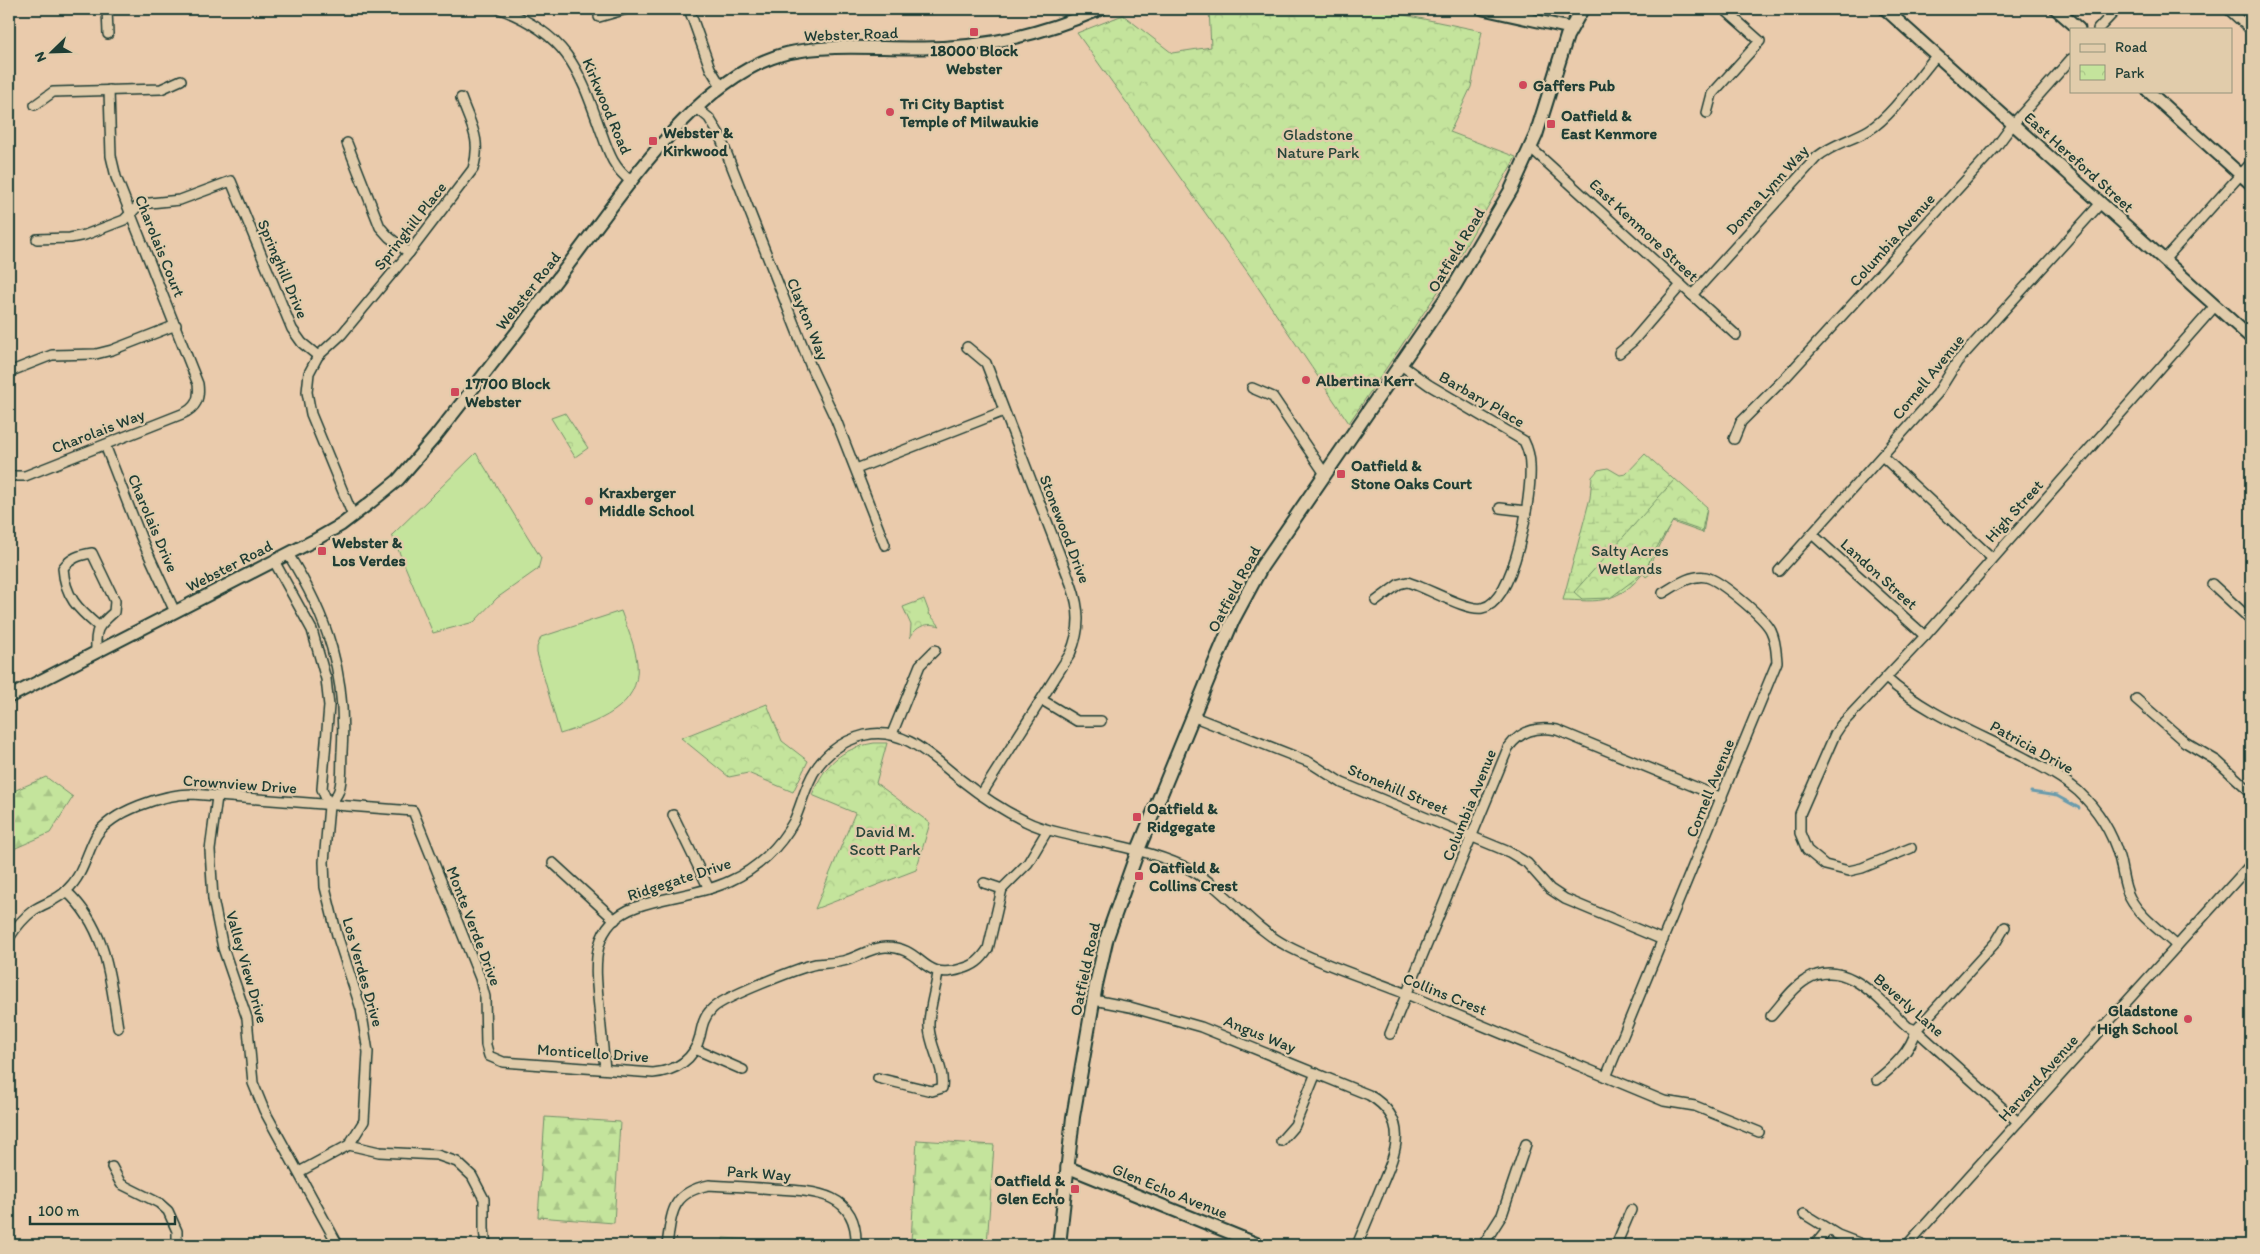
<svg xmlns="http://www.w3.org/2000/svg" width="2260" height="1254" viewBox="0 0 2260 1254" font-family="Itim,sans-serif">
<defs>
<pattern id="forest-firs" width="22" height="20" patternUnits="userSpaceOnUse" patternTransform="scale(1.25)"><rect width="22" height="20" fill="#c4e49c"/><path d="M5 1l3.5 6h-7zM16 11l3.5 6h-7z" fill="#a8c487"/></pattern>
<pattern id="wetland-marsh" width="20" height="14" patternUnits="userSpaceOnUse" patternTransform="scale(1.25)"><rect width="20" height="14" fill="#c4e49c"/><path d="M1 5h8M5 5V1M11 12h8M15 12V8" fill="none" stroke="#a8c487"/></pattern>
<pattern id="park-crowns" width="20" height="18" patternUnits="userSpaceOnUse" patternTransform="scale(1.25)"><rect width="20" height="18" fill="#c4e49c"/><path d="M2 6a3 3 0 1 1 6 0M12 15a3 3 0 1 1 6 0" fill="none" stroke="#a8c487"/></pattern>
</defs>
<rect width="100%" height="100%" fill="#eacbac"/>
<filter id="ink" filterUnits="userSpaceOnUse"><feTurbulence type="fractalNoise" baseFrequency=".02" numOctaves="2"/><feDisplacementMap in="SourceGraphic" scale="10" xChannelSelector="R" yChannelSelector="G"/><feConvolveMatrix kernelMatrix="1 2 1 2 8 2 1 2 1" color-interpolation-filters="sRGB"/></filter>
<g filter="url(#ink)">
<!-- forest -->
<g fill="url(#forest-firs)" stroke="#729068">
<path d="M46 777 73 797 50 833 9 851V793Z"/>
<path d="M545 1117 620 1122 614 1223 538 1217Z"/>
<path d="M917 1140 994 1145 987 1245 911 1241Z"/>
<path d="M723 1238 799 1243V1245H723Z"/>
</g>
<!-- wetland -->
<path fill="url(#wetland-marsh)" stroke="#729068" d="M1645 454 1707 509 1703 533 1672 522C1657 550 1643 588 1609 598 1596 603 1577 600 1563 600L1590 498 1592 477 1598 470 1608 468 1620 475 1626 474Z"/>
<!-- park -->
<g fill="url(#park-crowns)" stroke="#729068">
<path d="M1209 9H1375L1482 31 1471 87 1450 132 1516 157 1448 277 1349 423 1251 277 1077 33 1123 15 1172 53 1211 47Z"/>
<path d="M565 413 588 448 575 457 551 418Z"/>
<path d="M1675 479 1707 507 1702 531 1673 521 1651 557 1647 568 1651 573 1646 577 1643 573 1610 598 1582 599 1574 592Z"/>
<path d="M924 599 930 615 940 626C927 622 916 626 910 638L911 625 903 607Z"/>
<path d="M767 704 782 741 808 761 793 792 748 773 729 777 681 738Z"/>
<path d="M874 743H887L876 783 930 823 916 870 815 909 855 813 812 795C825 764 840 749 874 743Z"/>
</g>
<!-- pitch -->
<g fill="#c4e49c" stroke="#729068">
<path d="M476 453 541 558 538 569 497 598 474 622 433 633 392 535Z"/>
<path d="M621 611C627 628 635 645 637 663 642 708 595 723 560 734L537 653V647L541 637Z"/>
</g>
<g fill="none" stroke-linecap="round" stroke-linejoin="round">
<!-- stream -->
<path stroke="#699bac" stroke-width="3" d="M2031 792 2057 796 2079 808"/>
<defs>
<g id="minor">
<path d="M107 9 108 34"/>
<path d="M500 9C569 35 579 70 602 134 609 154 614 169 632 182"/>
<path d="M689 9 710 68 721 86"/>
<path d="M2228 9 2251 30"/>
<path d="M599 17 627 9"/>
<path d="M2098 29 2117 9"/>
<path d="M35 105 53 92 161 89 181 80"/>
<path d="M697 108 709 118 719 134 811 367 836 420 885 545"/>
<path d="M1707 113 1712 94 1760 41 1724 9"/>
<path d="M347 143 380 227 389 237 409 253"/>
<path d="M1531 148 1736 335"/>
<path d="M37 239 70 238 85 235 124 220 140 204 180 200 231 181 292 329 302 343 318 356"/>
<path d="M2164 260 2251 163"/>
<path d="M1692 295 1817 157C1833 144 1852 140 1869 130 1892 116 1918 77 1937 55"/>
<path d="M967 347 986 363 1071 584C1080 609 1081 629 1070 654L981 795"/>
<path d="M1619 353 1633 341 1681 285"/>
<path d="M9 372 52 355 96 354 112 350 176 325"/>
<path d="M1252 388 1273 397 1325 474"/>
<path d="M1734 439 1741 422 1787 376 1996 147 2013 124 2071 59"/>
<path d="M105 445 142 540 175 612"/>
<path d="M1882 456 1992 558"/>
<path d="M856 469 1004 411"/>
<path d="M9 476H25L182 414C196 408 200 399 198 384L116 177 111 156 109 90"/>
<path d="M1500 508 1526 511"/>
<path d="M353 516 311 414 307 392 309 373 318 356 342 334 409 253 473 169C482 139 471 126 461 98"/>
<path d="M1812 534 1925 636"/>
<path d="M288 554C328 617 347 676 342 752 341 763 343 779 339 790 338 795 332 801 329 806"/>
<path d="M274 561 312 630 326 679 329 706 322 789 329 806 324 862 325 887 337 935 361 1009 368 1052 364 1121 349 1145 299 1172"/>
<path d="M1779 571 1937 394 1957 362 2101 203"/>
<path d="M2212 584 2251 620"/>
<path d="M1376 601 1399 584 1407 582C1426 587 1466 611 1482 608 1515 603 1532 494 1530 466 1530 457 1528 449 1524 441L1429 385 1401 365"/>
<path d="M96 652C95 629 97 627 114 612L115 601 92 553C79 555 71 558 63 568 65 597 78 609 98 626"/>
<path d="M1886 678C1924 713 1977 733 2023 757 2042 767 2062 777 2078 791 2097 809 2112 832 2119 857 2123 871 2123 885 2130 898 2140 917 2161 931 2177 946"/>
<path d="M2136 699 2185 742 2217 761 2251 792"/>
<path d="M1042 700 1077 721H1101"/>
<path d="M1192 716 1309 762 1342 783 1509 852 1527 863 1550 889 1565 899 1663 940"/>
<path d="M892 734 920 665 935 650"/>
<path d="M217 797 210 850 213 899 223 948 247 1018 253 1083 264 1110 338 1245"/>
<path d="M673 815 709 889"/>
<path d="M1911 848 1862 868 1849 871 1825 865 1807 850 1800 833V814L1835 734 1841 725 1925 636 2215 306"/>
<path d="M553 863 615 920"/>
<path d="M984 883 1002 889"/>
<path d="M66 891C107 928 110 978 118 1028"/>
<path d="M9 938C16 927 23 918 34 910 45 903 58 900 67 890 83 875 86 855 96 836 111 811 164 794 192 794L413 811 480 978 485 997 486 1045 489 1056 503 1062 653 1073C676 1071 694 1060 700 1036 702 1026 704 1016 712 1009 721 998 801 967 816 964 825 963 834 963 843 961 857 958 871 947 886 947 924 947 921 982 961 969 974 966 981 960 988 949L1002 889 1028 863 1047 831"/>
<path d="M1094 1000 1130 1007 1201 1027 1369 1095C1411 1120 1396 1152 1381 1187 1373 1207 1365 1226 1357 1245"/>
<path d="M1771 1016C1782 1004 1792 988 1806 980 1846 955 1881 1003 1908 1027L1916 1030 2018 1122"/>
<path d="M1390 1034 1508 748C1520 731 1536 726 1557 730L1722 798"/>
<path d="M695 1049 743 1070"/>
<path d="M605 1069C603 1048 601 1027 599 1007 595 967 589 924 636 907 666 896 700 895 730 881 757 869 780 847 794 821 800 808 803 795 809 782 819 758 840 741 865 735 904 726 933 758 961 780 980 795 1002 810 1025 821 1042 830 1059 832 1077 837 1114 845 1150 851 1183 866 1224 885 1247 925 1287 946 1325 966 1369 979 1409 995 1494 1030 1579 1066 1664 1101L1695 1106 1759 1132"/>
<path d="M1606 1077 1777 662C1776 651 1776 641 1771 631 1765 618 1720 580 1706 577 1691 574 1675 586 1663 593"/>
<path d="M878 1078 932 1091 942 1088C945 1067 930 1048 929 1027 928 1012 936 988 938 973"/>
<path d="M1877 1080C1893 1067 1911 1051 1916 1030L1996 942 2005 927"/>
<path d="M1281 1141 1295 1125 1316 1073"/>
<path d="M349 1145 379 1152 437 1155 457 1162 472 1176 484 1199V1229L486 1245"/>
<path d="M112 1167 121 1184 159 1203 168 1211 177 1231V1245"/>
<path d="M1804 1214 1838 1235 1864 1245"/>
<path d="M667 1245C672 1212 671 1193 709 1185 730 1186 752 1187 774 1189 814 1191 858 1192 856 1245"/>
<path d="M1483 1245 1502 1215 1526 1144"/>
<path d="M1616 1245 1631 1210"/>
<path d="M1815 1245 1828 1229"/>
<path d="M1907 1245 2251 864"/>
</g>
<g id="tertiary">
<path d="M1483 9 1570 28"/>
<path d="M1885 9 2251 338"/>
<path d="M2056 9 2079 29"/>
<path d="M2148 91 2251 184"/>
<path d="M9 697 313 541 341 525 371 502 398 480 435 437C480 380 524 323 568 265 622 195 698 74 788 53 831 43 880 49 924 48 990 47 1041 34 1101 9"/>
<path d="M1067 1167 1260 1245"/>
</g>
<path id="secondary" d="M1059 1245 1073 1117 1096 985 1107 937 1138 850 1216 660 1233 620 1262 566 1455 285 1511 190 1536 135 1567 36 1582 9"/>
</defs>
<!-- minor casing -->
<use href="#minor" stroke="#1f3d34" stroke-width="12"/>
<!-- tertiary casing -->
<use href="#tertiary" stroke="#1f3d34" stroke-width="15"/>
<!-- secondary casing -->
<use href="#secondary" stroke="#1f3d34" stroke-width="16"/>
<!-- minor -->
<use href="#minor" stroke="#e1ccab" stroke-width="9"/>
<!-- tertiary -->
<use href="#tertiary" stroke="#e1ccab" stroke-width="11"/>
<!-- secondary -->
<use href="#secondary" stroke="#e1ccab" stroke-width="12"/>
</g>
</g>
<!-- markers -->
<g fill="#d1495b" stroke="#e1ccab" stroke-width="2">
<rect x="969" y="27" width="10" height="10" rx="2.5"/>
<circle cx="1523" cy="85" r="5"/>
<circle cx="890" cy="112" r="5"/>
<rect x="1546" y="119" width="10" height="10" rx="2.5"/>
<rect x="648" y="136" width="10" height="10" rx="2.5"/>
<circle cx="1306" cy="380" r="5"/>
<rect x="450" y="387" width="10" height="10" rx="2.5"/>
<rect x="1336" y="469" width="10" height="10" rx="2.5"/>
<circle cx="589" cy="501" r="5"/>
<rect x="317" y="546" width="10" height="10" rx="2.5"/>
<rect x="1132" y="812" width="10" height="10" rx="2.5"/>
<rect x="1134" y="871" width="10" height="10" rx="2.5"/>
<circle cx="2188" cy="1019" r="5"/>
<rect x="1070" y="1184" width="10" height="10" rx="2.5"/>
</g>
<g text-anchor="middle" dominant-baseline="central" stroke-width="4.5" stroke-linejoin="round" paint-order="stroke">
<!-- street labels -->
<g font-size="16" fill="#1f3d34" stroke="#e1ccab">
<text transform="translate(851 34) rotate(-2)">Webster Road</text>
<text transform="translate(607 106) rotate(67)">Kirkwood Road</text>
<text transform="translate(2079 162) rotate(42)">East Hereford Street</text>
<text transform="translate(1767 190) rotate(-48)">Donna Lynn Way</text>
<text transform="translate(410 226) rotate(-52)">Springhill Place</text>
<text transform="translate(1644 230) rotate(43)">East Kenmore Street</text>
<text transform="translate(1892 240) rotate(-48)">Columbia Avenue</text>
<text transform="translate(160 246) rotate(68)">Charolais Court</text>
<text transform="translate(1456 250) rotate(-59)">Oatfield Road</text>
<text transform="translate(283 269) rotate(67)">Springhill Drive</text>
<text transform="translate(528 291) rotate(-52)">Webster Road</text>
<text transform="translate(808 319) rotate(68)">Clayton Way</text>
<text transform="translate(1928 377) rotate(-51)">Cornell Avenue</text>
<text transform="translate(1482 399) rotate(30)">Barbary Place</text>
<text transform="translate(98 431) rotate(-21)">Charolais Way</text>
<text transform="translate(2014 511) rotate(-48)">High Street</text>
<text transform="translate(153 523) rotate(67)">Charolais Drive</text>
<text transform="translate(1065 529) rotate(69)">Stonewood Drive</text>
<text transform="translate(229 566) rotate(-27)">Webster Road</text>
<text transform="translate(1879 574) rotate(42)">Landon Street</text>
<text transform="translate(1234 589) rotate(-62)">Oatfield Road</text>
<text transform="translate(2032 747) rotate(29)">Patricia Drive</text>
<text transform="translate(240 784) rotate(4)">Crownview Drive</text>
<text transform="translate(1710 788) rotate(-68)">Cornell Avenue</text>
<text transform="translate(1398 789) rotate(23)">Stonehill Street</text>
<text transform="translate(1469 805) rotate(-68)">Columbia Avenue</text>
<text transform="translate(679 879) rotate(-18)">Ridgegate Drive</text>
<text transform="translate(474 926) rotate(69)">Monte Verde Drive</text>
<text transform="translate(247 967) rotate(74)">Valley View Drive</text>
<text transform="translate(1085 969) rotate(-78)">Oatfield Road</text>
<text transform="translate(363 972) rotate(74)">Los Verdes Drive</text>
<text transform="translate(1445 994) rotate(22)">Collins Crest</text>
<text transform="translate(1909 1005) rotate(41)">Beverly Lane</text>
<text transform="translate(1260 1034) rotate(22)">Angus Way</text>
<text transform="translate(593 1053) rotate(4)">Monticello Drive</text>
<text transform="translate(2038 1078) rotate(-48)">Harvard Avenue</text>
<text transform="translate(759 1173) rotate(4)">Park Way</text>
<text transform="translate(1170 1191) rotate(22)">Glen Echo Avenue</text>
</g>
<!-- poi labels -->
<g font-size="16" font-weight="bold" fill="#1f3d34" stroke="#e1ccab" text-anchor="start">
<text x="974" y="50" text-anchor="middle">18000 Block<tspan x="974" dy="18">Webster</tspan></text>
<text x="1533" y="85">Gaffers Pub</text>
<text x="900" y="103">Tri City Baptist<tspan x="900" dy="18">Temple of Milwaukie</tspan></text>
<text x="1561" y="115">Oatfield &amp;<tspan x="1561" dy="18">East Kenmore</tspan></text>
<text x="663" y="132">Webster &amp;<tspan x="663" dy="18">Kirkwood</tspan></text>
<text x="1316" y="380">Albertina Kerr</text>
<text x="465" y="383">17700 Block<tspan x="465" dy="18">Webster</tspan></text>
<text x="1351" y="465">Oatfield &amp;<tspan x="1351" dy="18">Stone Oaks Court</tspan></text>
<text x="599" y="492">Kraxberger<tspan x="599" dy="18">Middle School</tspan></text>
<text x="332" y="542">Webster &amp;<tspan x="332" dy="18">Los Verdes</tspan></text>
<text x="1147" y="808">Oatfield &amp;<tspan x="1147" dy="18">Ridgegate</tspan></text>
<text x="1149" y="867">Oatfield &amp;<tspan x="1149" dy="18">Collins Crest</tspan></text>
<text x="2178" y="1010" text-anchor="end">Gladstone<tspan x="2178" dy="18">High School</tspan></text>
<text x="1065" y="1180" text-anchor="end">Oatfield &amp;<tspan x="1065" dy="18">Glen Echo</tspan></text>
</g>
<!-- park labels -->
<g font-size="16" fill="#274539" stroke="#e1ccab">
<text x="1318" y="134">Gladstone<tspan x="1318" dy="18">Nature Park</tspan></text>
<text x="1630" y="550">Salty Acres<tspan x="1630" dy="18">Wetlands</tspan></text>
<text x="885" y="831">David M.<tspan x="885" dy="18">Scott Park</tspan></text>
</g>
</g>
<!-- margin -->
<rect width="2260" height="1254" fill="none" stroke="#e1ccab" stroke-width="30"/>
<rect x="15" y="15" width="2230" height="1224" fill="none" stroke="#1f3d34" stroke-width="2" filter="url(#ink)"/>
<!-- legend -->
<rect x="2070" y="28" width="162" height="65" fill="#e1ccab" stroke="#93937b"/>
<rect x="2080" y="44" width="25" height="8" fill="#e1ccab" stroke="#93937b"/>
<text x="2115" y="52" font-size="15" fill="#1f3d34">Road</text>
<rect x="2080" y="65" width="25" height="15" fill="url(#park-crowns)" stroke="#93937b"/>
<text x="2115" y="78" font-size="15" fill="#1f3d34">Park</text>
<!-- north arrow -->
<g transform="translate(52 52) rotate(247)" stroke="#e1ccab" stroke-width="4" paint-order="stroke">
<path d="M0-4L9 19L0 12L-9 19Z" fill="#1f3d34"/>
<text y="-8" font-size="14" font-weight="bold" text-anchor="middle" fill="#1f3d34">N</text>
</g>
<!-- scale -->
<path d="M30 1216v8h145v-8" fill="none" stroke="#1f3d34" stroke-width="2.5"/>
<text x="38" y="1216" font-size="15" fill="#1f3d34" stroke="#e1ccab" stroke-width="4" paint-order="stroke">100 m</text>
</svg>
